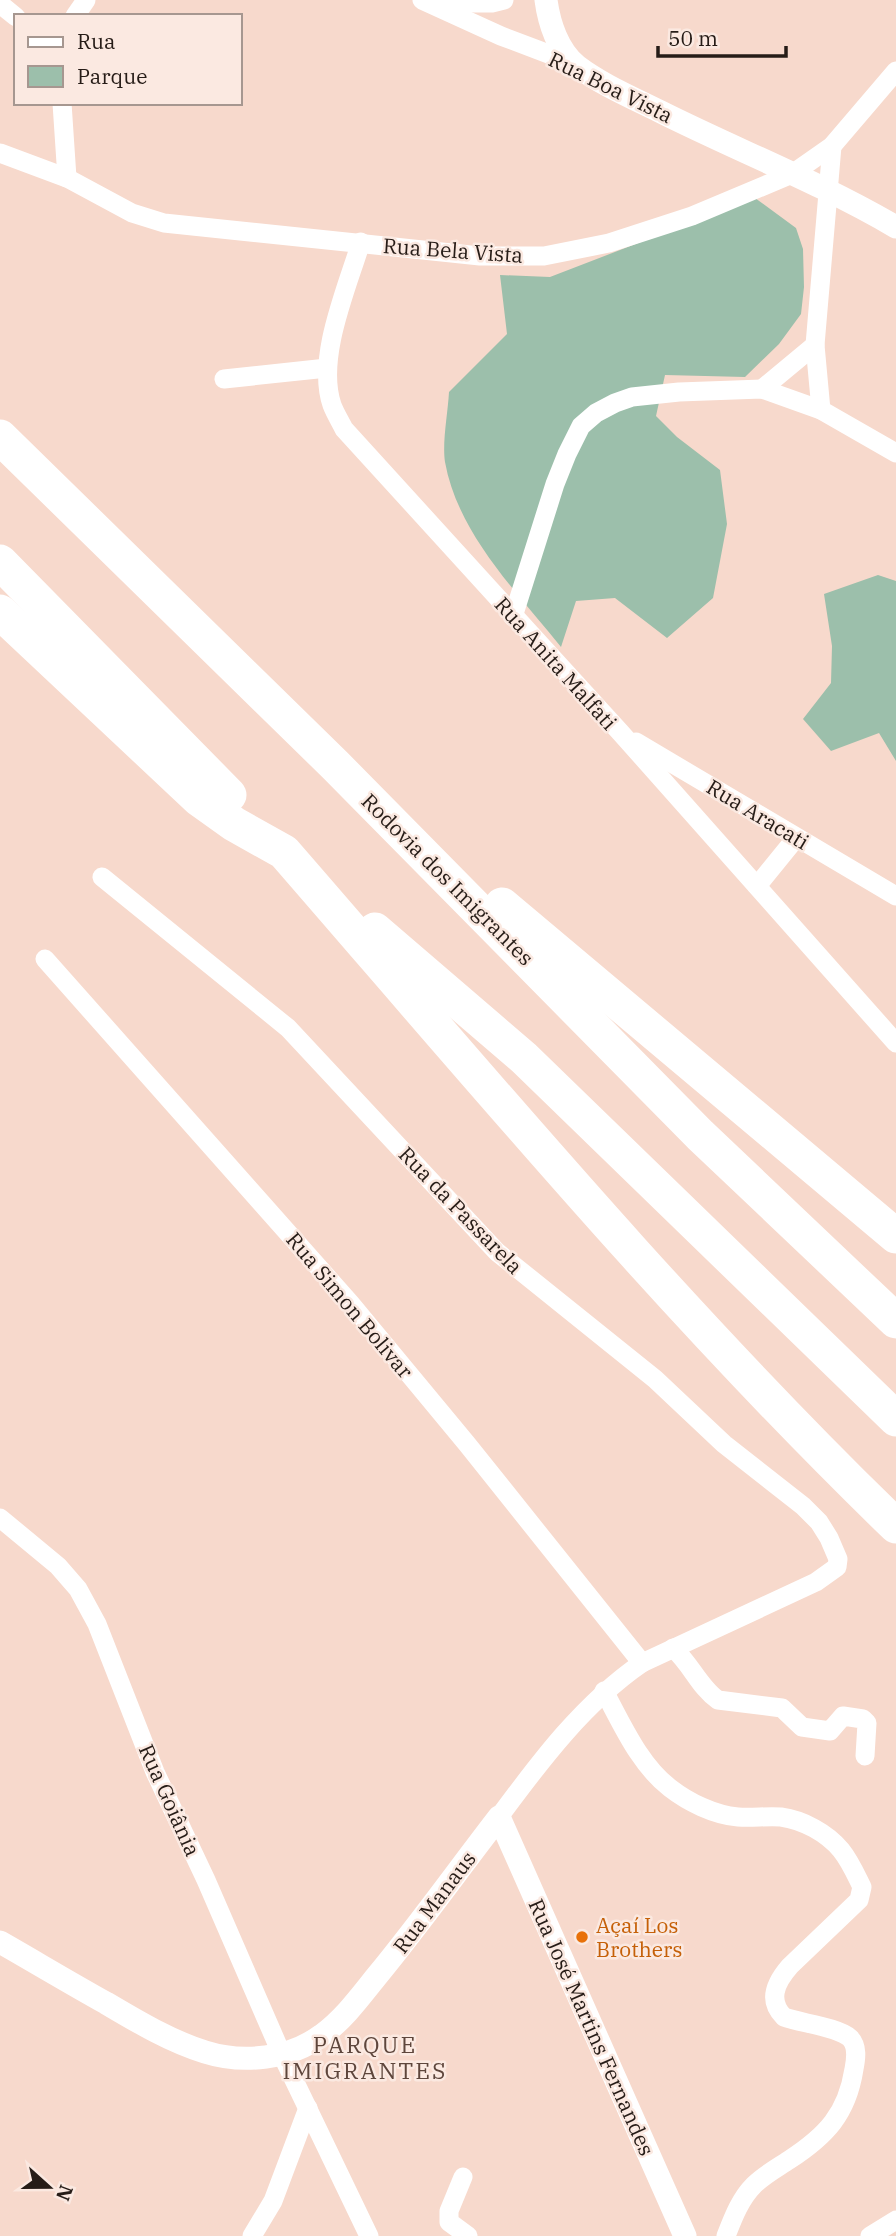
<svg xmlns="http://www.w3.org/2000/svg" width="896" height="2236" viewBox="0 0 896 2236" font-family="'IBM Plex Serif',serif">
<rect width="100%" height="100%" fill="#f7d9cc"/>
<!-- green -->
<g fill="#9cbfab">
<path d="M755 198 796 228 803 249 804 287 801 314 779 344 745 377 665 375 656 416 677 437 720 470 727 524 713 598 667 638 615 598 576 601 561 647C517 592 458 534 445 462 442 443 448 412 449 392L507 334 500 275 550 277Z"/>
<path d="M878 575 896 581V761L879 733 831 751 803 719 831 683 832 646 824 594Z"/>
</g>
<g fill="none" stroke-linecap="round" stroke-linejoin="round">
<!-- minor -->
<g stroke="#fff" stroke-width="19">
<path d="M422 0 501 36 575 64"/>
<path d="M439 3H492L504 0"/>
<path d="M0 4 16 17"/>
<path d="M75 16 86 0"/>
<path d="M62 103 67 178"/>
<path d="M0 153 67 178 132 213 164 223 480 256H544L609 243 692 216 792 174 832 146 896 71"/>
<path d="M361 242C347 288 316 358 332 405 335 413 340 421 344 429L620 732 896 1043"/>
<path d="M224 379 327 368"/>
<path d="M762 389 815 345"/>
<path d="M821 410 815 345 832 146"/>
<path d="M513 617 555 484 567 454 581 426 596 413 615 403 632 397 679 392 762 389 821 410 896 453"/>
<path d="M636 742 896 896"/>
<path d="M102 877 288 1028 497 1252 655 1379 724 1444 803 1506 819 1522 829 1538 838 1559 837 1567 816 1582 642 1663C584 1703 541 1760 499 1817"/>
<path d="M757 886 796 838"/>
<path d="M45 959 351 1304 467 1444 642 1663"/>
<path d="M0 1518 58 1566 78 1589 97 1624 155 1772 206 1880 282 2055 369 2236"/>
<path d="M673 1648C691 1664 700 1688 718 1700L782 1708 802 1727 830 1731 843 1716 863 1719 867 1723 865 1756"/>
<path d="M604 1691C622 1724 639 1764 670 1788 688 1802 714 1815 738 1817 752 1818 767 1816 781 1817 803 1820 827 1833 841 1850 850 1861 856 1875 862 1887L859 1900 790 1966C776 1982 767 2000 784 2017 800 2023 838 2027 850 2038 858 2046 856 2059 854 2069 847 2114 826 2136 789 2160 777 2168 764 2175 754 2185 740 2199 733 2218 726 2236"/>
<path d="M463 2177 449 2211V2222L468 2236"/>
<path d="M252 2236 273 2201 308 2108"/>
<path d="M870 2236 896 2220"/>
</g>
<!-- tertiary -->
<g stroke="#fff" stroke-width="23">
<path d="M546 0C549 23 558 51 577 66 602 85 633 98 661 112 739 151 821 183 896 227"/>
<path d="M0 1942C35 1962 70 1983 106 2003 138 2022 170 2041 205 2052 243 2064 290 2059 322 2035 343 2020 360 1997 376 1977 419 1925 458 1870 499 1817L685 2236"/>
</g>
<!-- motorway -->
<g stroke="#fff" stroke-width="35">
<path d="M0 437 335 765 700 1135 896 1321"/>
<path d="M0 562 229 795"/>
<path d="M0 612 199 799 234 824 284 852C483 1081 678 1315 896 1526"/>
<path d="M502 905 896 1236"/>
<path d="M375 930 524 1058 896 1419"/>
</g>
</g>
<!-- markers -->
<circle fill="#e8710a" stroke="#fbe9e1" stroke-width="2.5" cx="582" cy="1937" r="7"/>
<g text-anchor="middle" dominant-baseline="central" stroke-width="5" stroke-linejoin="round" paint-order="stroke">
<!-- street labels -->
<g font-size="21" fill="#261c17" stroke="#fbe9e1">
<text transform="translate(611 87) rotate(26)">Rua Boa Vista</text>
<text transform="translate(453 250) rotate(4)">Rua Bela Vista</text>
<text transform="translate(556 663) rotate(48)">Rua Anita Malfati</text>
<text transform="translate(758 814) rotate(31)">Rua Aracati</text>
<text transform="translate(448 879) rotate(45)">Rodovia dos Imigrantes</text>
<text transform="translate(461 1210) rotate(46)">Rua da Passarela</text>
<text transform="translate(350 1305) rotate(50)">Rua Simon Bolivar</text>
<text transform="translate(170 1800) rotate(66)">Rua Goiânia</text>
<text transform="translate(434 1902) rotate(-53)">Rua Manaus</text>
<text transform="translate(592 2027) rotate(66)">Rua José Martins Fernandes</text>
</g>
<!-- food labels -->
<g font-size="21" fill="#c56008" stroke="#fbe9e1" text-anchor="start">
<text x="596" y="1925">Açaí Los<tspan x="596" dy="24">Brothers</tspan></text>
</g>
<!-- neighbourhood labels -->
<g font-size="23" letter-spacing="2" fill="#5e463c" stroke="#fbe9e1">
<text x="365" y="2044">PARQUE<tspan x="365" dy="26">IMIGRANTES</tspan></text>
</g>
</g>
<!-- legend -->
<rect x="14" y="14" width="228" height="91" fill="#fbe9e1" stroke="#a69790" stroke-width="2"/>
<rect x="28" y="37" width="35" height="10" fill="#ffffff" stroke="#a69790" stroke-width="2"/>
<text x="77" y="49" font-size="21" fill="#261c17">Rua</text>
<rect x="28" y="66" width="35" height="21" fill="#9cbfab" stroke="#a69790" stroke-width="2"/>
<text x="77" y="84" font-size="21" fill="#261c17">Parque</text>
<!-- north arrow -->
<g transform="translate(49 2187) rotate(111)" stroke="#fbe9e1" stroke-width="5" paint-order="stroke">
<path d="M0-5L12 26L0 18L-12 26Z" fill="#261c17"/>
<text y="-10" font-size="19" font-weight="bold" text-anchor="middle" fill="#261c17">N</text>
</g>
<!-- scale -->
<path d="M658 46v10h128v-10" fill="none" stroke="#261c17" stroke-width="3.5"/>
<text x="668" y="46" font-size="21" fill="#261c17" stroke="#fbe9e1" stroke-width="5" paint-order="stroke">50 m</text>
</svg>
